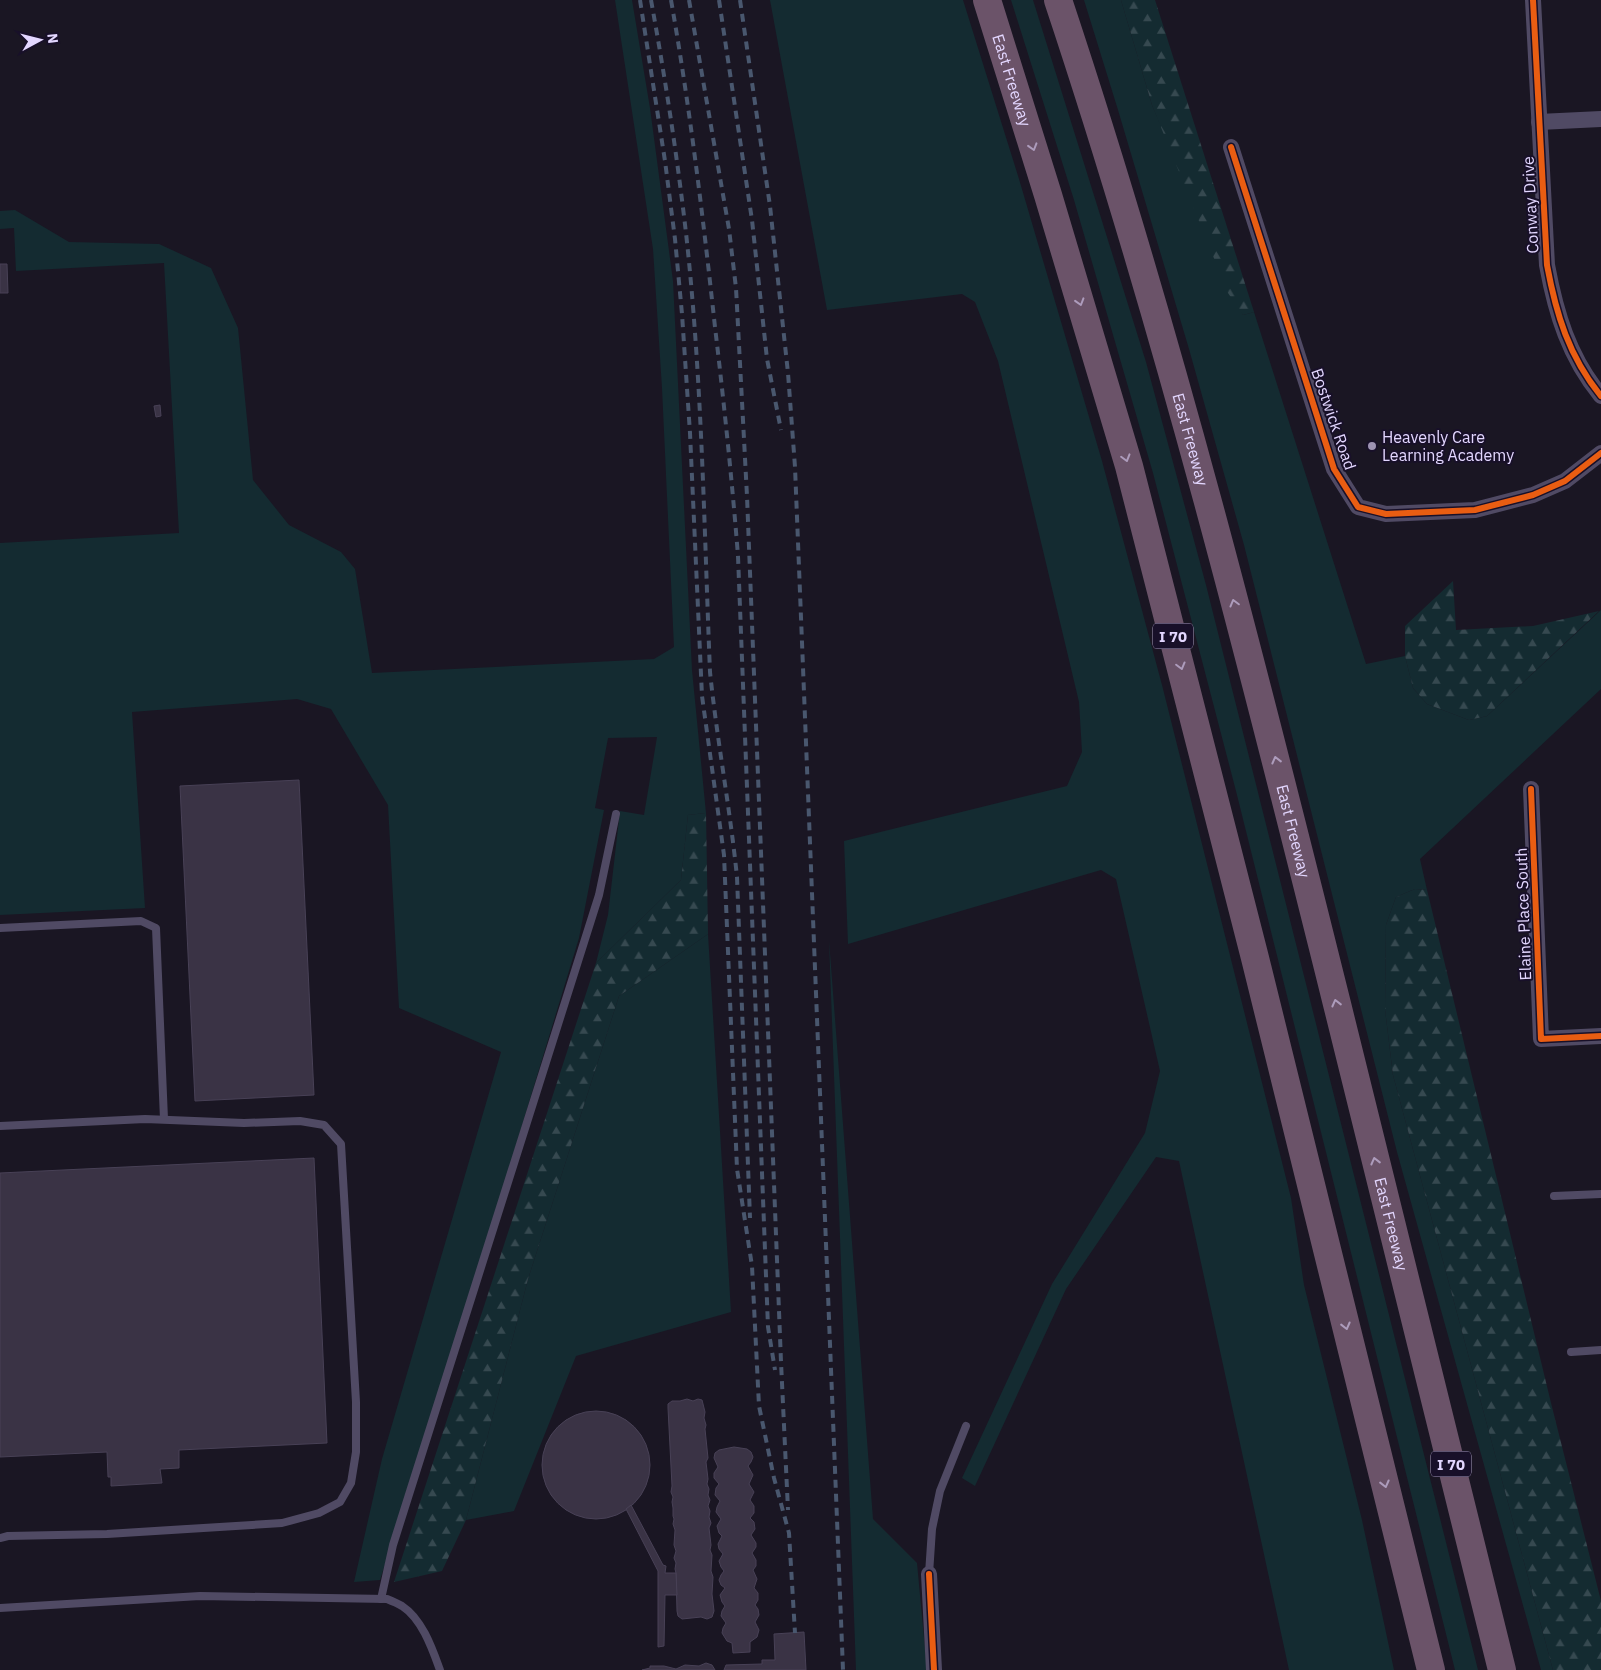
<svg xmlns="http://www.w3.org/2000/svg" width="1601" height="1670" viewBox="0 0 1601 1670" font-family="'IBM Plex Sans',sans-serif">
<defs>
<pattern id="forest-firs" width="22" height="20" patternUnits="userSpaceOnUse" patternTransform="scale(1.25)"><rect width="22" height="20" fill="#142b31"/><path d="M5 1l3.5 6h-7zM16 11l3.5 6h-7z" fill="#364950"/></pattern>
</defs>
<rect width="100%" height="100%" fill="#1a1623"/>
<!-- grass -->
<g fill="#142b31">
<path d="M615 0H632L650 108 673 281 692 670 706 813 688 815 681 880 596 963 608 915 620 811 644 815 657 737 608 738 595 808 604 810 579 938 485 1247 380 1580 354 1582 382 1459 501 1052 399 1008 388 805 331 709 297 699 132 712 145 908 0 915V543L179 533 164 263 16 271 14 228 0 229V211L15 210 69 242 159 244 211 268 238 328 253 480 289 525 341 552 355 569 372 673 654 659 674 647 662 388 653 249Z"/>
<path d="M770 0H963L1019 179 1102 461 1162 685 1291 1198 1304 1285 1362 1520 1394 1670H1289L1179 1161 1156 1157 1066 1289 975 1486 962 1478 1052 1284 1145 1133 1160 1071 1116 879 1101 870 848 944 844 841 1067 786 1082 752 1079 702 998 361 975 302 962 294 827 310Z"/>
<path d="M1011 0H1033L1146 362 1206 585 1478 1670H1455L1236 791 1153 473 1074 200Z"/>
<path d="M1084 0H1121L1152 105 1243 315 1254 312 1366 664 1405 656 1413 688 1427 704 1469 720 1487 716 1601 610V689L1420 859 1427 890 1415 889 1396 897 1386 925 1385 1009 1393 1075 1553 1670H1541L1397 1152 1244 545 1189 349 1118 110Z"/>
<path d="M708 934 731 1312 576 1356 514 1511 466 1520 528 1279 619 996Z"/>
<path d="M829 940 873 1519 917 1563 927 1670H856Z"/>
</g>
<!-- forest -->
<g fill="url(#forest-firs)">
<path d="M1121 0H1155L1254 312 1243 315 1228 293 1152 105Z"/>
<path d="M1453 581 1456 630 1533 626 1599 611 1487 716 1469 720 1427 704 1413 688 1405 656V626Z"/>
<path d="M706 813 708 934 619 996 528 1279 466 1520 442 1571 394 1582 596 963 681 880 688 815Z"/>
<path d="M1415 889 1427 890 1551 1403 1601 1601V1670H1553L1393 1075 1385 1009 1386 925 1396 897Z"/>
</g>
<!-- building -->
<g fill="#3a3345" stroke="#484156">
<path d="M0 264H7L8 293H0Z"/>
<path d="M160 405 161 416 156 417 154 406Z"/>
<path d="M299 780 314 1095 195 1101 180 786Z"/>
<path d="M314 1158 327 1443 179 1450V1468L160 1469 162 1483 111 1486V1477H108L107 1452 0 1457V1173Z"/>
<path d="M687 1399 693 1401 698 1399 702 1400 705 1412 704 1418 706 1425 705 1429 708 1458 706 1462 708 1479 707 1484 709 1489 708 1495 710 1500 708 1506 710 1511 709 1517 711 1523 709 1528 711 1545 710 1550 712 1555 711 1571 713 1577 712 1594 714 1611 712 1617 707 1619 701 1617 682 1619 678 1616 677 1611 676 1573 675 1569 676 1563 674 1558 676 1551 674 1545 675 1530 673 1524 674 1519 673 1516V1508L672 1502 673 1497 671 1492 672 1486 668 1408V1404L672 1401H680Z"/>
<circle cx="596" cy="1465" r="54"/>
<path d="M734 1447 747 1449 751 1452 753 1457 751 1462 748 1466 753 1475 749 1484 754 1492 750 1500 754 1506V1513L750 1518 754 1522 755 1529 751 1535 756 1543V1547L752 1553 756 1560V1566L753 1570 757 1579 754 1588 758 1593V1600L755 1605 758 1609 759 1615 755 1622 759 1630 757 1637 750 1642V1652L733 1653 732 1643 727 1641 722 1633 723 1628 726 1623 721 1616 722 1611 725 1606 722 1602 720 1595 725 1588 721 1585 719 1580 721 1575 724 1571 721 1567 719 1561 723 1554 719 1549 718 1544 722 1536 719 1533 717 1526 721 1519 716 1512 717 1507 720 1501 715 1495 716 1488 719 1484 714 1478V1473L718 1467 714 1458 715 1453 719 1450Z"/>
<path d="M631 1505 663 1565 666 1566 665 1573H676L677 1595H665L664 1646 658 1647V1571L626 1509Z"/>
<path d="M804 1632 806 1670H724L726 1665 762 1664V1660H775L774 1634Z"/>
<path d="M706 1663 712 1665 715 1670H642L650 1668V1666H664L676 1669 685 1665 699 1666Z"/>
</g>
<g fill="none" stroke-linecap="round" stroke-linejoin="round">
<!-- service -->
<g stroke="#504a64" stroke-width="8">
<path d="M0 928 141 921 156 928 164 1119"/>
<path d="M0 1126 145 1119 244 1123 300 1121 324 1125 341 1144 356 1402V1452L351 1483 340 1502 319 1513 282 1523 107 1534 8 1536 0 1538"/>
<path d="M1554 1196 1601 1194"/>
<path d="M1571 1352 1601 1350"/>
<path d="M929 1574 932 1529 940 1491 966 1426"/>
<path d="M381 1599 393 1545 599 895 616 814"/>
<path d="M0 1608 200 1596 387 1599C392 1601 397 1603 402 1606 422 1619 432 1648 440 1670"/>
</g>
<!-- minor -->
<g stroke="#504a64" stroke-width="16">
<path d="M1533 0 1547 265C1556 314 1569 357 1601 396"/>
<path d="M1539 122 1601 119"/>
<path d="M1231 147 1334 469 1358 507 1386 514 1475 510 1533 495 1565 481 1601 453"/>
<path d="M1531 789 1541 1039 1601 1036"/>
<path d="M929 1574 934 1670"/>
</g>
<!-- motorway -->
<g stroke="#6b5369" stroke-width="28">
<path id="s1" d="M987 0 1048 195 1129 466 1255 958 1431 1670"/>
<path id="s2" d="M1058 0C1168 330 1253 667 1337 1004 1392 1226 1447 1448 1502 1670"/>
</g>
<!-- rail -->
<g stroke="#49576e" stroke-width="4" stroke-dasharray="8 6" stroke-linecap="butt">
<path d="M640 0 665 161 675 239 682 314 690 433 702 696 724 855 737 1169 752 1266 759 1406 774 1478 789 1533 795 1633"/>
<path d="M651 0C665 77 677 155 686 233 702 378 704 525 710 672 717 740 730 808 737 877L750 1218"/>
<path d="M671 0C690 108 703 217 715 327 724 403 732 480 738 556L768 1327 775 1370"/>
<path d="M689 0 729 229 736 288 747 496 781 1362 788 1510"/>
<path d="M719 0 752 220 767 359 781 430"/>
<path d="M740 0 770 206 788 373 795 467 843 1670"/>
</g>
<defs>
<g id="cycleway">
<path d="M1533 0 1547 265C1556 314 1569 357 1601 396"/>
<path d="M1231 147 1334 469 1358 507 1386 514 1475 510 1533 495 1565 481 1601 453"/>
<path d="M1531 789 1541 1039 1601 1036"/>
<path d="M929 1574 934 1670"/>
</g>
</defs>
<!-- cycleway casing -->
<use href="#cycleway" stroke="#181029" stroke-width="9"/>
<!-- cycleway -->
<use href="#cycleway" stroke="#e95d12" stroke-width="6"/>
</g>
<!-- one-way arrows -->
<defs><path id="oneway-chevron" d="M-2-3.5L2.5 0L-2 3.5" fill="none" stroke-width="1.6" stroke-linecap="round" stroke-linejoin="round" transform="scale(1.25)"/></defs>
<g stroke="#ad9cbc">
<use href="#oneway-chevron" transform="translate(1033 147) rotate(73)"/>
<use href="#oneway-chevron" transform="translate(1080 302) rotate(73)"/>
<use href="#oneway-chevron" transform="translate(1126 458) rotate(74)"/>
<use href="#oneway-chevron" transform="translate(1234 603) rotate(-105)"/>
<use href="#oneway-chevron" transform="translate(1181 666) rotate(75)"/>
<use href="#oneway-chevron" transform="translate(1276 760) rotate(-104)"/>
<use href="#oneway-chevron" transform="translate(1336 1003) rotate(-104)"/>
<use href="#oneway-chevron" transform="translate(1375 1161) rotate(-104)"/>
<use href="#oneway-chevron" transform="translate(1346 1326) rotate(76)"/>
<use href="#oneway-chevron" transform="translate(1385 1484) rotate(76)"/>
</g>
<!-- markers -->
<circle fill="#9d93b2" stroke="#181029" stroke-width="2" cx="1372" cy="446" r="5"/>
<g text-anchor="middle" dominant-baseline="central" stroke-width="4" stroke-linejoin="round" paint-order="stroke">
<!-- shield labels -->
<g fill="#181029" stroke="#a69bbf" stroke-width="1">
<rect x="1153" y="623.5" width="40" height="25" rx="4"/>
<rect x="1431" y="1451.5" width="40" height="25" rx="4"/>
</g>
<g font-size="15" font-weight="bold" fill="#e3d7ff">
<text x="1173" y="636">I 70</text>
<text x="1451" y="1464">I 70</text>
</g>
<!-- street labels -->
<g font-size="16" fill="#e3d7ff" stroke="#181029">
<text stroke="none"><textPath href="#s1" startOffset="84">East Freeway</textPath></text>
<text transform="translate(1530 205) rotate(-93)">Conway Drive</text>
<text transform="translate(1334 419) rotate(71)">Bostwick Road</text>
<text stroke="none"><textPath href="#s2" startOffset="459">East Freeway</textPath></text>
<text stroke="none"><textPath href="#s2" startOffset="864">East Freeway</textPath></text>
<text transform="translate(1523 914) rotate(-92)">Elaine Place South</text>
<text stroke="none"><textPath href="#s2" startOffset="1269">East Freeway</textPath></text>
</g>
<!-- poi labels -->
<g font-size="16" fill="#e3d7ff" stroke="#181029" text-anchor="start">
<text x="1382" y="437">Heavenly Care<tspan x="1382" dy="18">Learning Academy</tspan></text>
</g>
</g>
<!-- north arrow -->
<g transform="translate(40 40) rotate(83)" stroke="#181029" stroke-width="4" paint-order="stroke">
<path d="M0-4L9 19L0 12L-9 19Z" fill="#e3d7ff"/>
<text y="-8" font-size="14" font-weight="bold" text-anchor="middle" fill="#e3d7ff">N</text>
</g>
</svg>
